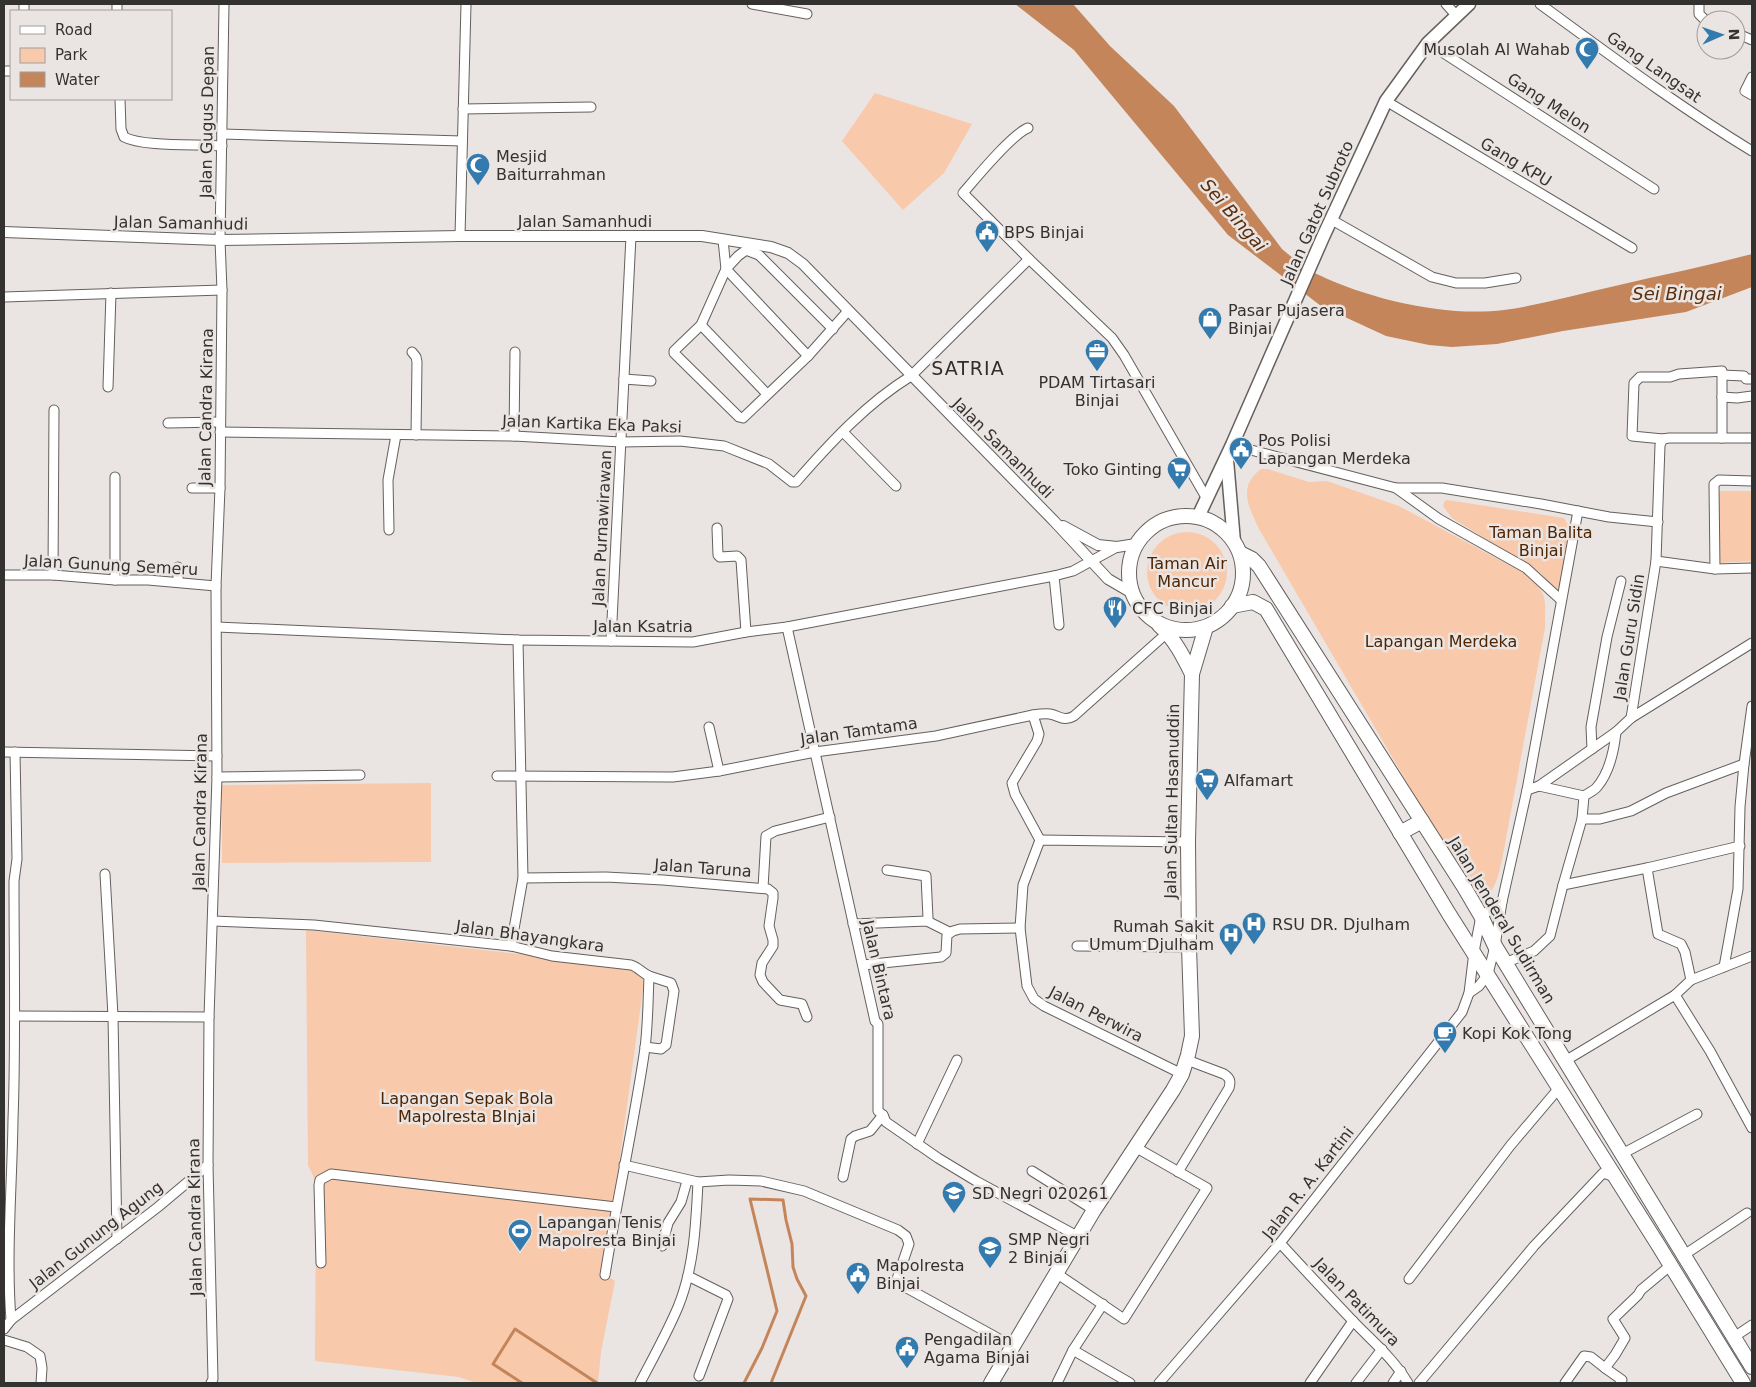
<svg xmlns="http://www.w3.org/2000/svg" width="1756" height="1387" viewBox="0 0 1756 1387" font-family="'DejaVu Sans',sans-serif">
<rect width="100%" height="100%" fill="#eae5e2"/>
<!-- green -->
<g fill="#f9c9ab">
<path d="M875 93 972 124 944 173 903 210 842 141Z"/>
<path d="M1261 469H1268L1309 482 1327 481 1399 506 1524 573C1549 595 1545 596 1545 628L1502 860C1498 875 1497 889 1483 898L1472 894 1259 529C1249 507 1237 487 1261 469Z"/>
<path d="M1717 491H1752V561L1719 563Z"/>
<path d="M1447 500 1564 518 1570 528V536L1560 587 1555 592 1541 573 1452 518 1443 506 1444 502Z"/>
<circle cx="1187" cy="572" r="40"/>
<path d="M431 783V862L222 863V785Z"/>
<path d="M306 930 635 967 643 980V989L604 1274 615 1281 601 1352 598 1383H476L459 1377 315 1361 316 1213 314 1178 308 1165Z"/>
</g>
<!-- water -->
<path fill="#c5855b" d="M1015 4H1073L1110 46 1174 106 1282 249C1293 258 1305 269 1319 275 1372 300 1445 317 1504 310 1541 305 1578 294 1615 286 1661 275 1707 266 1752 254V287L1686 312 1563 331 1497 344 1452 347 1429 345 1386 336 1321 306 1228 235 1074 50Z"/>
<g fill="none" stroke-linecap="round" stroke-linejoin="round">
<!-- stream -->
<g stroke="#c5855b" stroke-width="3">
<path d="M522 1383 493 1364 515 1329 597 1383"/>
<path d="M744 1383 762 1348 777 1311 750 1199 783 1200 786 1220 792 1244 793 1267 797 1279 806 1296 771 1383"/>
</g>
<defs>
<g id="minor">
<path d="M24 4V11"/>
<path d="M752 4 807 14"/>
<path d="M1446 4 1456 15"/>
<path d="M1540 4C1610 55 1678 106 1752 151"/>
<path d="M1699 4V14L1706 21"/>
<path d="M117 11V4"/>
<path d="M1736 33 1752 40"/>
<path d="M1428 43 1654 189"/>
<path d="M4 71H11"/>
<path d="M1752 77 1745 91 1752 95"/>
<path d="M120 99 121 129 124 137C143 147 198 144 222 146"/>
<path d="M1386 101 1632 248"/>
<path d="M463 109 591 107"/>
<path d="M1028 128C1012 134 976 178 963 193L1029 259 1112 338 1124 355 1207 499"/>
<path d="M222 134 462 141"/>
<path d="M1332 220 1432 277 1456 283H1485L1516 278"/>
<path d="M460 236 466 4"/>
<path d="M723 240 726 269 701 325 674 351V353L739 417 743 418 808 356 848 311"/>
<path d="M4 297 222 290"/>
<path d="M701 325 767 394"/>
<path d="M412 352 416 357 417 362 416 435"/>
<path d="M808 356 726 269 738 256 746 250 759 255 833 329"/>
<path d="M1722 375 1744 376 1746 379H1752"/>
<path d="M624 379 651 381"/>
<path d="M108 387 111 293"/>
<path d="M1722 397 1737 398 1752 396"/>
<path d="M168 423 220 422"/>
<path d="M220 432 514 436 621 442 680 441 724 446 769 464 792 482H796C830 443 867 403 911 376L1029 259"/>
<path d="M843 432 896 486"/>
<path d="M514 436 515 352"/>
<path d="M1663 439 1632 436 1634 383 1640 377H1670L1679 374 1722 371V438"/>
<path d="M1232 445 1396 488H1442L1541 504 1609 517 1658 522"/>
<path d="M192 488H220"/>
<path d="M1396 488 1439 519 1526 568 1561 600"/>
<path d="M717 528 718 555 720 557 737 556 741 560 746 632"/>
<path d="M389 530 388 480 396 435"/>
<path d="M1656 561 1715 569 1752 568"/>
<path d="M1715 569 1714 484 1719 480 1752 481"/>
<path d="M4 575H53L115 580H148L216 586"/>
<path d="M53 575 54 410"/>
<path d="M1054 576 1059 625"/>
<path d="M115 580V477"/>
<path d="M178 582V567"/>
<path d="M217 627 518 640 693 642 746 632 787 627 1054 576 1073 571 1117 547"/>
<path d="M787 627 875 1021 878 1024V1111L883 1115 886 1122 938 1158 976 1181 1079 1237"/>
<path d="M611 641 631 236"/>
<path d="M1033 715 1039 734 1037 741 1012 783 1015 794 1040 840"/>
<path d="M1631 718 1656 561 1660 445 1663 439 1669 438H1752"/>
<path d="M709 727 719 771"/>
<path d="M1592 749 1591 727 1607 637 1621 581"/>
<path d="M4 752 217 756"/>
<path d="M497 776 673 777 719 771 815 752 936 736 1033 715C1039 714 1045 713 1050 714 1060 716 1064 722 1074 716L1167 633"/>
<path d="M217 777 360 775"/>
<path d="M1539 786 1584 796C1588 793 1594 791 1597 787 1610 772 1614 751 1616 732"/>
<path d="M1527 790 1539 786 1616 732 1631 718 1752 643"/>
<path d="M1582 819H1600L1631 811 1666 793 1744 764"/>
<path d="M1647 868 1658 934 1681 944 1685 952 1691 980"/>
<path d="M887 870 926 876 928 918 927 921"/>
<path d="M105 874 113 1016 117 1239"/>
<path d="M523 878 606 877 663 880 768 889 773 893V898L769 926 773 940V946L762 963 760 975 763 982 780 1000 802 1004 807 1017"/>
<path d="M1563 885 1647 868 1740 846"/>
<path d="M763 888 766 836 775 831 830 817"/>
<path d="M213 921 314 925 511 946 552 956 631 965C638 967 642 973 649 976 648 1000 648 1024 645 1048 634 1124 617 1199 605 1275"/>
<path d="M853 924 927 921 949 932"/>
<path d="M511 946 523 878 518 640"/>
<path d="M1077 946 1189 947"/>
<path d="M1505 963 1534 951 1550 936 1563 885 1582 819 1584 796"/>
<path d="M863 965 941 957 946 953 947 935 953 931 960 929 1020 928"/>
<path d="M1724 967 1738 889 1740 807 1744 764 1752 706"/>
<path d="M1469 993 1479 986 1488 974 1495 946 1502 902 1527 790 1578 511"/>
<path d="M1675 995 1710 1051 1752 1128"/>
<path d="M15 1016 209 1017"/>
<path d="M645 1047 661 1049 666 1045 674 991 671 983 649 976"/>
<path d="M1565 1061 1675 995 1691 980 1752 956"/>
<path d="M1182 1074 1044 1006 1034 999 1027 986 1020 928 1023 885 1040 840 1188 842"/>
<path d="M917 1144 957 1060"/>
<path d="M1622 1154 1697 1114"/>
<path d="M624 1165 698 1182 729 1180 761 1181 804 1191 898 1230 906 1236 909 1244 896 1282 1012 1346"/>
<path d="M1032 1171 1094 1210"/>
<path d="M1178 1172 1229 1088C1231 1081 1230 1078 1224 1074L1187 1060"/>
<path d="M843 1177 851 1139 855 1136 870 1131 883 1115"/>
<path d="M1280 1243C1304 1269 1328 1295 1352 1320 1372 1341 1393 1358 1408 1383"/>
<path d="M662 1246 668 1223 681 1202 687 1181"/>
<path d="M1684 1255 1747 1213"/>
<path d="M321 1263 319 1185 320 1180 331 1174 616 1207"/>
<path d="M1056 1273 1124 1319 1207 1188 1135 1147"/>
<path d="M688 1276 726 1295 728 1299 699 1376"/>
<path d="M1409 1279 1510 1146 1559 1088"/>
<path d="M11 1320C6 1253 12 1187 13 1120 16 1040 14 961 14 881L17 859 15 752"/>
<path d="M4 1329 11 1320 158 1207 208 1165"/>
<path d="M1734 1337 1752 1325"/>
<path d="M4 1340 27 1347 40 1356 42 1368 41 1383"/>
<path d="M1073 1350 1130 1383"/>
<path d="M1605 1368 1622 1380 1620 1383"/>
<path d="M211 1383 213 1379 208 1165 209 1017 217 777 216 586 220 488 222 290 220 240 224 4"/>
<path d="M640 1383C653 1358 667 1333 678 1307 694 1268 696 1224 698 1182"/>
<path d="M1057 1383 1073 1350 1103 1304"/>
<path d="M1159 1383 1280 1243 1462 1012 1469 993 1474 952 1481 916 1502 902"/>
<path d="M1310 1383 1353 1321"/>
<path d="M1356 1383 1382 1349"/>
<path d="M1393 1383 1401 1371"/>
<path d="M1419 1383 1534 1246 1603 1173 1615 1177"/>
<path d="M1565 1383 1584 1356 1591 1357 1605 1368 1615 1355 1625 1338 1613 1319 1638 1295 1641 1290 1671 1265"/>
</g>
<g id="tertiary">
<path d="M4 232 220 240 460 236H702L771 247 788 253 803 264 1054 521 1108 579 1132 593"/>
<path d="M1063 526 1098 545 1117 547 1136 544"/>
</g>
<g id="secondary">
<path d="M1227 460 1234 542"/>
<path d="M1198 517 1232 445 1323 237 1386 101 1428 43 1469 4"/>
</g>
<g id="primary">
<circle cx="1186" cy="573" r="57"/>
<path d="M1240 553 1252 559 1259 566 1464 887 1481 916 1495 946 1752 1367"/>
<path d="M1232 606 1253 602 1266 609 1449 914 1657 1243 1743 1383"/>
<path d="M1159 625C1174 638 1183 656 1192 674"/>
<path d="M1400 833 1422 821"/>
<path d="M991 1383 1094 1210 1173 1090 1182 1074 1188 1055 1192 1036 1189 947 1188 842 1192 674 1206 627"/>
</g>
</defs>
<!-- minor casing -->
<use href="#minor" stroke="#65605d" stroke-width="11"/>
<!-- tertiary casing -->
<use href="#tertiary" stroke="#65605d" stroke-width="12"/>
<!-- secondary casing -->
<use href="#secondary" stroke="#65605d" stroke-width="15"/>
<!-- primary casing -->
<use href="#primary" stroke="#65605d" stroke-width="16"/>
<!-- minor -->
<use href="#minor" stroke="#fff" stroke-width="9"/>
<!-- tertiary -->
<use href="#tertiary" stroke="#fff" stroke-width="10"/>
<!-- secondary -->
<use href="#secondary" stroke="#fff" stroke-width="12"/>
<!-- primary -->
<use href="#primary" stroke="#fff" stroke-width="14"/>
</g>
<!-- icons -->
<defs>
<symbol id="mosque-pin" viewBox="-11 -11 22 30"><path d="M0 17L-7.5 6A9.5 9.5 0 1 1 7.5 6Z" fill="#337aae" stroke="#eae5e2"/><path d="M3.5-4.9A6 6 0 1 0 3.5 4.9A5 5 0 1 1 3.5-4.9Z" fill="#fff"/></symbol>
<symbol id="civic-pin" viewBox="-11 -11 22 30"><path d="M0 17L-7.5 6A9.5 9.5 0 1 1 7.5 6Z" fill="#337aae" stroke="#eae5e2"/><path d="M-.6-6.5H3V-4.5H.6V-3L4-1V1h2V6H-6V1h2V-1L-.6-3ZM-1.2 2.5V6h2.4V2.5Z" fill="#fff"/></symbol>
<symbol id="shop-pin" viewBox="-11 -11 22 30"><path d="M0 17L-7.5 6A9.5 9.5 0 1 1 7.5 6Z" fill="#337aae" stroke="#eae5e2"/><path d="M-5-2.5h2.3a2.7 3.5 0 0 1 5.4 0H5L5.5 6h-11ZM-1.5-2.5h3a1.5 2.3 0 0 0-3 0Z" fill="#fff"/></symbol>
<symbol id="office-pin" viewBox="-11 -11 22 30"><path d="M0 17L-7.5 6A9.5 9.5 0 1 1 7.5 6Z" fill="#337aae" stroke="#eae5e2"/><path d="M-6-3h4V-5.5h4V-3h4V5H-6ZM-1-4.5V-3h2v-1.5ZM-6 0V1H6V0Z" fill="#fff"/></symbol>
<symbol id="supermarket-pin" viewBox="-11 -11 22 30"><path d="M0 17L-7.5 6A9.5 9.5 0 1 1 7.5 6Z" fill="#337aae" stroke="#eae5e2"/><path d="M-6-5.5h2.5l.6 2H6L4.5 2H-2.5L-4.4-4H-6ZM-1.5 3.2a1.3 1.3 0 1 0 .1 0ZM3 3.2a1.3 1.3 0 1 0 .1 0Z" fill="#fff"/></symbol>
<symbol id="restaurant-pin" viewBox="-11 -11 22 30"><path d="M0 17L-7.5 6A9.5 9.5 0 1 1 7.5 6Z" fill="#337aae" stroke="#eae5e2"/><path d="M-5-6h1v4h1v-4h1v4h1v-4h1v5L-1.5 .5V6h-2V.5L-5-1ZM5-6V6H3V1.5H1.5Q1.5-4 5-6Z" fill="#fff"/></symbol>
<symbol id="hospital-pin" viewBox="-11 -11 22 30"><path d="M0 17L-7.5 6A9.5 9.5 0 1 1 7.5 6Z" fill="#337aae" stroke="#eae5e2"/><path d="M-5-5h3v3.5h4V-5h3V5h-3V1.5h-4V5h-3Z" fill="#fff"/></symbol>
<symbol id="cafe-pin" viewBox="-11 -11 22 30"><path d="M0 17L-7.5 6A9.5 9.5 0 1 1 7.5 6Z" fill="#337aae" stroke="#eae5e2"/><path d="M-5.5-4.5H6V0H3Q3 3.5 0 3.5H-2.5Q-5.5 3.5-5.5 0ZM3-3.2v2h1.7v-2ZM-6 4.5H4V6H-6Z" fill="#fff"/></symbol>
<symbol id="school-pin" viewBox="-11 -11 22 30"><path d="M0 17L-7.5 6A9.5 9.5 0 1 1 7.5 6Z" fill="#337aae" stroke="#eae5e2"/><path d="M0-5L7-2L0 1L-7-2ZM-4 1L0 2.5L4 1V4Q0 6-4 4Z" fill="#fff"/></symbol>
<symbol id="stadium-pin" viewBox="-11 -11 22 30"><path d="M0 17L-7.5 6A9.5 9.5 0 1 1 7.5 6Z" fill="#337aae" stroke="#eae5e2"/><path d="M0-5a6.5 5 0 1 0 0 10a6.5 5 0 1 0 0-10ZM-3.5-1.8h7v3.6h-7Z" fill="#fff"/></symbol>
</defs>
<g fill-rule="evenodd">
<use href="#mosque-pin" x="1573" y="35" width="28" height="38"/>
<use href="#mosque-pin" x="464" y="151" width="28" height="38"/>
<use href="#civic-pin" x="973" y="218" width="28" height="38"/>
<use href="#shop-pin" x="1196" y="305" width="28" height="38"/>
<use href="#office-pin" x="1083" y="337" width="28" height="38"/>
<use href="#civic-pin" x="1227" y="435" width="28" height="38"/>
<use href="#supermarket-pin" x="1165" y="455" width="28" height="38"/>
<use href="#restaurant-pin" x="1101" y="594" width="28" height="38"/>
<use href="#supermarket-pin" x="1193" y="766" width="28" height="38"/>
<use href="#hospital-pin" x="1240" y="910" width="28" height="38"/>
<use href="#hospital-pin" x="1217" y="921" width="28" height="38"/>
<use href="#cafe-pin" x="1431" y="1019" width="28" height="38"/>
<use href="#school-pin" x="940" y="1179" width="28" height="38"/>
<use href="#stadium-pin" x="506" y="1217" width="28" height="38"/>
<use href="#school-pin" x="976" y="1234" width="28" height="38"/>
<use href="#civic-pin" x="844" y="1260" width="28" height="38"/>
<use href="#civic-pin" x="893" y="1334" width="28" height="38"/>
</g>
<g text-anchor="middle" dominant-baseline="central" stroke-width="5" stroke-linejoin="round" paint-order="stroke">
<!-- poi labels -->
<g font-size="16" fill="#343230" stroke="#eae5e2" text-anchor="start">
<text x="1570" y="49" text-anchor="end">Musolah Al Wahab</text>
<text x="496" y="156">Mesjid<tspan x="496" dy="18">Baiturrahman</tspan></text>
<text x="1004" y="232">BPS Binjai</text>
<text x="1228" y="310">Pasar Pujasera<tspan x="1228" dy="18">Binjai</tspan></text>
<text x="1097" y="382" text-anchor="middle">PDAM Tirtasari<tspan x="1097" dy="18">Binjai</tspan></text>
<text x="1258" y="440">Pos Polisi<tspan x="1258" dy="18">Lapangan Merdeka</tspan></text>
<text x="1162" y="469" text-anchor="end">Toko Ginting</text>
<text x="1132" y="608">CFC Binjai</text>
<text x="1224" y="780">Alfamart</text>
<text x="1272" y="924">RSU DR. Djulham</text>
<text x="1214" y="926" text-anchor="end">Rumah Sakit<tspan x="1214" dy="18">Umum Djulham</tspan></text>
<text x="1462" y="1033">Kopi Kok Tong</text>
<text x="972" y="1193">SD Negri 020261</text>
<text x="538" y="1222">Lapangan Tenis<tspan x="538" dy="18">Mapolresta Binjai</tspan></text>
<text x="1008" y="1239">SMP Negri<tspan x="1008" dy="18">2 Binjai</tspan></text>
<text x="876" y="1265">Mapolresta<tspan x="876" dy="18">Binjai</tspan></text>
<text x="924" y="1339">Pengadilan<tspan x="924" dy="18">Agama Binjai</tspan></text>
</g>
<!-- street labels -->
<g font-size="16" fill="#343230" stroke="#eae5e2">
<text transform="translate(1654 67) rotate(35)">Gang Langsat</text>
<text transform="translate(1549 103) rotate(33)">Gang Melon</text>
<text transform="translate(207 122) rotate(-89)">Jalan Gugus Depan</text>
<text transform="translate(1516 162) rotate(31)">Gang KPU</text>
<text transform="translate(1317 213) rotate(-66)">Jalan Gatot Subroto</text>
<text x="585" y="221">Jalan Samanhudi</text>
<text transform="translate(181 223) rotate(1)">Jalan Samanhudi</text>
<text transform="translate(206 407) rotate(-89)">Jalan Candra Kirana</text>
<text transform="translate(592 424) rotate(2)">Jalan Kartika Eka Paksi</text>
<text transform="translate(1003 448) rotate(45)">Jalan Samanhudi</text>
<text transform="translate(602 528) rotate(-87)">Jalan Purnawirawan</text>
<text transform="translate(111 565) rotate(3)">Jalan Gunung Semeru</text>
<text x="643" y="626">Jalan Ksatria</text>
<text transform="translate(1629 637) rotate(-81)">Jalan Guru Sidin</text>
<text transform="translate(859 731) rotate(-8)">Jalan Tamtama</text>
<text transform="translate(1172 801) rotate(-89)">Jalan Sultan Hasanuddin</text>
<text transform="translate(200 812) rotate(-89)">Jalan Candra Kirana</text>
<text transform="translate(703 868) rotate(4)">Jalan Taruna</text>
<text transform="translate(1502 920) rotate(59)">Jalan Jenderal Sudirman</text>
<text transform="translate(530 936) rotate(8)">Jalan Bhayangkara</text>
<text transform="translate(879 970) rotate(77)">Jalan Bintara</text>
<text transform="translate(1096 1014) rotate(27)">Jalan Perwira</text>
<text transform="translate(1308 1183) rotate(-52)">Jalan R. A. Kartini</text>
<text transform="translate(195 1217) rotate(-91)">Jalan Candra Kirana</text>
<text transform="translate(96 1235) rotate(-38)">Jalan Gunung Agung</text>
<text transform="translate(1357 1302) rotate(46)">Jalan Patimura</text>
</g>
<!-- park labels -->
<g font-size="16" fill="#4f2503" stroke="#eae5e2">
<text x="1541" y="532">Taman Balita<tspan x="1541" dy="18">Binjai</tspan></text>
<text x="1187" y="563">Taman Air<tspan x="1187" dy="18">Mancur</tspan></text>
<text x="1441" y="641">Lapangan Merdeka</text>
<text x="467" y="1098">Lapangan Sepak Bola<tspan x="467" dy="18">Mapolresta BInjai</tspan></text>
</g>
<!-- water labels -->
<g font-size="18" font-style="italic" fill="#5a2f0f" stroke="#eae5e2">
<text transform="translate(1234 215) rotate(49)">Sei Bingai</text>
<text x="1677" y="293">Sei Bingai</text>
</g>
<!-- quarter labels -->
<g font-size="19" letter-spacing="1" fill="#322d2b" stroke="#eae5e2">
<text x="968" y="368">SATRIA</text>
</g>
</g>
<!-- border -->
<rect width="1756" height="1387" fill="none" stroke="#343230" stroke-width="10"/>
<!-- legend -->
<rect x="10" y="10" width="162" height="90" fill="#eae5e2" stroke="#a19d9b"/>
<rect x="20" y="26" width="25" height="8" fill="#ffffff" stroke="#a19d9b"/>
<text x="55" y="35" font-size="15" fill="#343230">Road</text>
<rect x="20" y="48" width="25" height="15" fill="#f9c9ab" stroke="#a19d9b"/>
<text x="55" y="60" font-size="15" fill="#343230">Park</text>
<rect x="20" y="72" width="25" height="15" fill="#c5855b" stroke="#a19d9b"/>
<text x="55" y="85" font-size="15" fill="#343230">Water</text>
<!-- north arrow -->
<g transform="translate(1721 35) rotate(88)"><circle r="24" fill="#eae5e2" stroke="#a19d9b"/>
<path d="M0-4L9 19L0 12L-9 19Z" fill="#337aae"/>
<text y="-8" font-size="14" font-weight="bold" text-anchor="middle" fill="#343230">N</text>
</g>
</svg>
